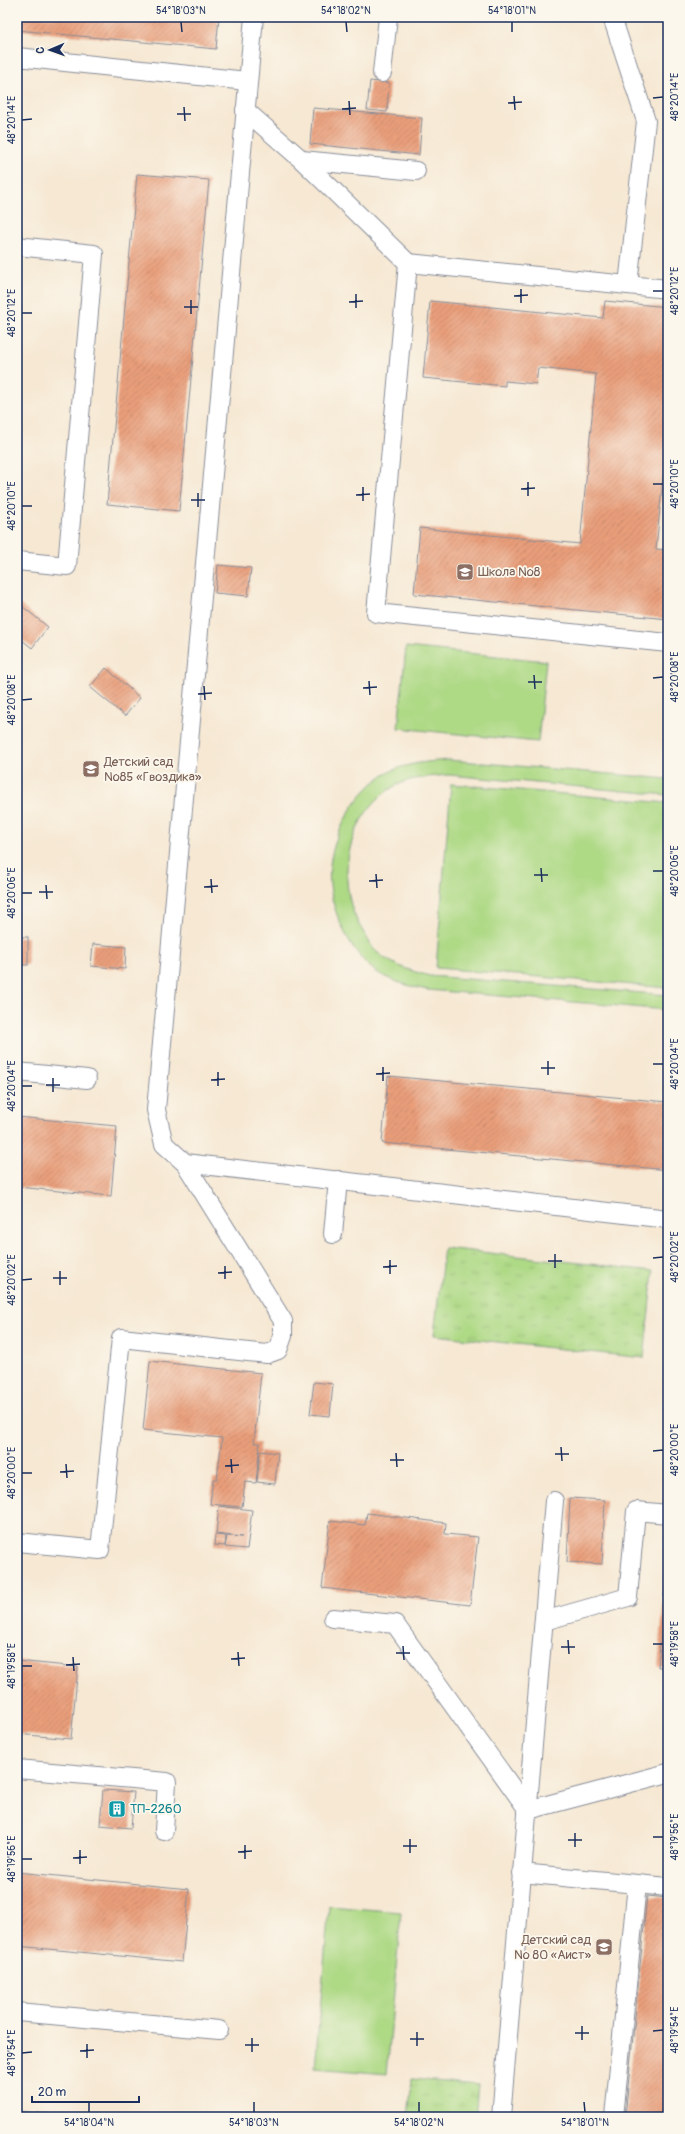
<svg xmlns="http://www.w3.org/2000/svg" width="685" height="2134" viewBox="0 0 685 2134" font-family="Pangolin,sans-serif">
<defs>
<pattern id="grass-tufts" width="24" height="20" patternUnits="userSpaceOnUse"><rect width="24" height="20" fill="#aed985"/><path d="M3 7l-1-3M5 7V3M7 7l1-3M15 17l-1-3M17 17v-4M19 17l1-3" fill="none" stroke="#95bb75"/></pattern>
<pattern id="building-hatch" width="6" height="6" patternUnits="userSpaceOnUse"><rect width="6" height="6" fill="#ea9f7a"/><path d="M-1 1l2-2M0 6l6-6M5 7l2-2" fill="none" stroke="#bd8267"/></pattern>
</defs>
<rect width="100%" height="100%" fill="#fbf7ec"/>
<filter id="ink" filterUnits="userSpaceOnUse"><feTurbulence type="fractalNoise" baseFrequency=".025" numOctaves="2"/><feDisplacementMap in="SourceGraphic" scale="8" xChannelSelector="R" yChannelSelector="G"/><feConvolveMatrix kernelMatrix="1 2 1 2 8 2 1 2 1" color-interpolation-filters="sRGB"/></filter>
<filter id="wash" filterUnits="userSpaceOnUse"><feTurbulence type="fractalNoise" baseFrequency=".012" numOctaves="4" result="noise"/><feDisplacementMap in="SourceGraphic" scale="16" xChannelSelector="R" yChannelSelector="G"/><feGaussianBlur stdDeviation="0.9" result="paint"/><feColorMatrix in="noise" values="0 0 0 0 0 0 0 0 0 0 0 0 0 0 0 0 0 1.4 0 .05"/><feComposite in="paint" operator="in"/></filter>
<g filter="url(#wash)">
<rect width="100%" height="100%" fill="#f6e8d3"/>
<!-- grass -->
<g fill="url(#grass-tufts)" stroke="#648472">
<path d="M444 1248 653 1271 644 1358 434 1335Z"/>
<path d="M412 2079 478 2085 475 2117H408Z"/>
</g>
<!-- pitch -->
<g fill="#aed985" stroke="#648472">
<path d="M406 647 546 661 538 742 398 728Z"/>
<path d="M449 760 668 779V795L449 775C428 777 408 777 390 789 344 821 334 888 364 933 368 939 372 949 378 953 394 966 411 971 430 976L668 995V1010L428 990C407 986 380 979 365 962 343 938 326 898 330 865 332 847 340 829 348 814 356 800 368 785 382 776 403 763 425 762 449 760Z"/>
<path d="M451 784 668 803V988L436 968Z"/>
<path d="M329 1906 401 1912 387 2074 315 2068Z"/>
</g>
<g id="blocks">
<!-- building -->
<g fill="url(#building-hatch)">
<path d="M17 17H219L216 49 17 30Z"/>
<path d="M370 81 389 83 387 112 367 110Z"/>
<path d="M313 108 422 118 419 155 310 144Z"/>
<path d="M137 174 209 180 179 511 107 504Z"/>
<path d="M430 301 603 318 605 301 668 307V426L656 549 668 550V619L414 594 420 528 580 544 596 374 538 368 536 384 505 381V386L423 378Z"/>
<path d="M218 565 251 568 248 596 215 593Z"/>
<path d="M17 602 48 627 32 648 17 636Z"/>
<path d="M106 668 140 698 125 716 90 687Z"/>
<rect x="17" y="937" width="11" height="28"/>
<path d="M93 944 126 947 125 969 91 966Z"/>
<path d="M388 1076 668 1102V1170L382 1143Z"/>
<path d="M17 1117 117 1126 111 1196 17 1187Z"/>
<path d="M150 1361 261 1373 254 1443H260L256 1483 245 1482 242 1507 210 1504 213 1479H217L222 1438 143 1430Z"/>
<path d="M314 1382 333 1384 330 1416 310 1414Z"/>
<path d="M260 1451 278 1453 275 1484 257 1482Z"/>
<path d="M570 1498 605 1500 602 1564 567 1562Z"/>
<path d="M219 1506 252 1510 247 1549 225 1547 227 1536 242 1537 216 1534Z"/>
<path d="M367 1513 446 1523 445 1534 478 1537 470 1605 322 1588 330 1521 365 1525Z"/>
<path d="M215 1535 226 1536 225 1546 214 1545Z"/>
<path d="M667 1562H668V1667H658Z"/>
<path d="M17 1661 78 1667 71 1739 17 1734Z"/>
<path d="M103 1790 134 1792 131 1828 100 1825Z"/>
<path d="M17 1872 189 1889 182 1962 17 1946Z"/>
<path d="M647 1896 668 1898V2117H625Z"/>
<path d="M17 2111 67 2116V2117H17Z"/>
</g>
</g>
</g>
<g filter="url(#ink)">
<use href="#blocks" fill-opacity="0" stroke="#888c98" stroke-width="1"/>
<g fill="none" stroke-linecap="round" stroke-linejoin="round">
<defs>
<g id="lane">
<path d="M612 17 646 121 628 285"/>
<path d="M17 57 247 81"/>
<path d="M382 73 388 17"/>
<path d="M245 110 302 160 416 171"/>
<path d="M302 160 408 263"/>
<path d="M17 246 94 254 67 566 17 561"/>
<path d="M668 289 408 263 376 613 668 643"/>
<path d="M17 1072 87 1079"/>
<path d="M185 1163 668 1219"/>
<path d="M333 1234 338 1180"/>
<path d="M17 1542 100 1550 121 1338 267 1354 278 1350 283 1336V1321L185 1163 164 1144 156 1110 254 17"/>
<path d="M333 1618 395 1624 528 1810 668 1773"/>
<path d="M544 1621 628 1597 636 1511 668 1514"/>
<path d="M17 1769 167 1782 164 1831"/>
<path d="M521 1873 637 1884 614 2117"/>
<path d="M637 1884 668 1887"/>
<path d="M17 2012 219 2030"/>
<path d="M501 2117 554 1501"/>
</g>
</defs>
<!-- lane casing -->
<use href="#lane" stroke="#888c98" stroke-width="20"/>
<!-- lane -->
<use href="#lane" stroke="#fff" stroke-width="18"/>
</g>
</g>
<!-- ticks -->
<path fill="none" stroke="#1b2f5e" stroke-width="1.5" d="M181 22 182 32M346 22 347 32M512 22V32M514 96 515 110M653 98 663 97M349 101 350 115M508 103 522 102M184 107 185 121M342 109 356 108M177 114H191M22 120 32 119M521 289V303M653 291H663M356 294V308M514 296 528 295M191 300V314M349 302 363 301M184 307H198M22 313H32M528 482V496M653 484H663M363 487V501M521 489 535 488M198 493V507M356 495 370 494M191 500H205M22 506H32M534 675 535 689M653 678 663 677M369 681 370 695M528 682H542M204 686 205 700M363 688 377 687M198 694 212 693M22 700 32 699M541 868 542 882M653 871H663M376 874 377 888M534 875H548M211 879 212 893M369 881 383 880M46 885 47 899M204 887 218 886M39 892H53M22 893H32M548 1061V1075M653 1064H663M383 1067V1081M541 1068H555M218 1072V1086M376 1074 390 1073M53 1078V1092M211 1080 225 1079M46 1085H60M22 1086H32M555 1254V1268M653 1258 663 1257M390 1260V1274M548 1261H562M225 1266V1279M383 1267 397 1266M60 1271V1285M218 1273 232 1272M53 1278H67M22 1280 32 1279M561 1447 562 1461M653 1451 663 1450M396 1453 397 1467M555 1454H569M231 1459 232 1473M390 1460H404M66 1464 67 1478M225 1466 239 1465M60 1472 74 1471M22 1473H32M568 1640 569 1654M653 1644H663M403 1646 404 1660M561 1647H575M238 1652 239 1666M396 1653H410M73 1657 74 1671M231 1659 245 1658M66 1665 80 1664M22 1666H32M575 1833V1847M653 1837H663M410 1839V1853M568 1840H582M245 1845V1859M403 1846H417M80 1850V1864M238 1852 252 1851M73 1858 87 1857M22 1859H32M582 2026V2040M653 2031 663 2030M417 2032V2046M575 2033H589M252 2038V2052M410 2039H424M87 2044V2058M245 2045H259M80 2051 94 2050M22 2053 32 2052M89 2102V2112M254 2102V2112M419 2102V2112M584 2102 585 2112"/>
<!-- icons -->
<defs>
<symbol id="school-square" viewBox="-11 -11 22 22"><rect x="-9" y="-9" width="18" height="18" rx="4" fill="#8d6e63" stroke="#fbf7ec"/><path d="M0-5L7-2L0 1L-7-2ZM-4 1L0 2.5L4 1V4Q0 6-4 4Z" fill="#fff"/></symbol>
<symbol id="building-square" viewBox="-11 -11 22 22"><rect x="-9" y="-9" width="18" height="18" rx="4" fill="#0f9aa8" stroke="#fbf7ec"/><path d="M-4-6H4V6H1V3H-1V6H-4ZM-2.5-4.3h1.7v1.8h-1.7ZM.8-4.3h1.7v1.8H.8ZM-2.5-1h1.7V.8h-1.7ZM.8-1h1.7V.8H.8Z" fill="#fff"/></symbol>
</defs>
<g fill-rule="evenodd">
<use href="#school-square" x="455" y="562" width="20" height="20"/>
<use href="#school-square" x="81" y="759" width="20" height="20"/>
<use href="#building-square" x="107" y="1799" width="20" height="20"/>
<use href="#school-square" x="594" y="1937" width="20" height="20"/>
</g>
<g text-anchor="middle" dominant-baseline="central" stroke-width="3.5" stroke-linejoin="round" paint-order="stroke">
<!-- education labels -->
<g font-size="13" fill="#785e54" stroke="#fbf7ec" text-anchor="start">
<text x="478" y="572">Школа №8</text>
<text x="104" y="762">Детский сад<tspan x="104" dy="15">№85 «Гвоздика»</tspan></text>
<text x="591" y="1940" text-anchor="end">Детский сад<tspan x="591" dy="15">№ 80 «Аист»</tspan></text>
</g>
<!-- culture labels -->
<g font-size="13" fill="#0d838f" stroke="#fbf7ec" text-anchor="start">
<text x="130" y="1809">ТП-2260</text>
</g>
</g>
<!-- margin -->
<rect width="685" height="2134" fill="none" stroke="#fbf7ec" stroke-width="44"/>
<!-- north arrow -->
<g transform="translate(50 50) rotate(268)" stroke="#fbf7ec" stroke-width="3" paint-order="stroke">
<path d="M0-3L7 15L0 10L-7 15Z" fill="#1b2f5e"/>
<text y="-6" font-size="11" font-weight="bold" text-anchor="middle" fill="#1b2f5e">С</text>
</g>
<!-- scale -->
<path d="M32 2096v6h107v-6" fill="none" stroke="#1b2f5e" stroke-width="2"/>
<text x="38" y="2096" font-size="12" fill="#1b2f5e" stroke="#fbf7ec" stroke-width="3" paint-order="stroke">20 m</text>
<rect x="22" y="22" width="641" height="2090" fill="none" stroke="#1b2f5e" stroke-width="1.5"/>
<g font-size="10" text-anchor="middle" fill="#1b2f5e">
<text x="181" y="14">54°18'03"N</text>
<text x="346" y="14">54°18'02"N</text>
<text x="512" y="14">54°18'01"N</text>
<text transform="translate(674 97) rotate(-90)" y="4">48°20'14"E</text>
<text transform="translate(11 120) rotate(-90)" y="4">48°20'14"E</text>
<text transform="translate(674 291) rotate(-90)" y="4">48°20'12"E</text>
<text transform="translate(11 313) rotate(-90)" y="4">48°20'12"E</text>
<text transform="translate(674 484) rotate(-90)" y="4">48°20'10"E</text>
<text transform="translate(11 506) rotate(-90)" y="4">48°20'10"E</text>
<text transform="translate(674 677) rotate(-90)" y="4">48°20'08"E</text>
<text transform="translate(11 700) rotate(-90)" y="4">48°20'08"E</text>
<text transform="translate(674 871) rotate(-90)" y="4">48°20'06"E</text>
<text transform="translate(11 893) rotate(-90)" y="4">48°20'06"E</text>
<text transform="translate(674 1064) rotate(-90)" y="4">48°20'04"E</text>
<text transform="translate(11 1086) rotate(-90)" y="4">48°20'04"E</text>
<text transform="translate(674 1257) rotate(-90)" y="4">48°20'02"E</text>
<text transform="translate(11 1280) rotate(-90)" y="4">48°20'02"E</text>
<text transform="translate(674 1450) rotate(-90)" y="4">48°20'00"E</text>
<text transform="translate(11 1473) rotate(-90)" y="4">48°20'00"E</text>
<text transform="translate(674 1644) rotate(-90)" y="4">48°19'58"E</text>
<text transform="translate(11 1666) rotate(-90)" y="4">48°19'58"E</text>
<text transform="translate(674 1837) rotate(-90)" y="4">48°19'56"E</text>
<text transform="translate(11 1859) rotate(-90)" y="4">48°19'56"E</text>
<text transform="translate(674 2030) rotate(-90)" y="4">48°19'54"E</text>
<text transform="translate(11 2053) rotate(-90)" y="4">48°19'54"E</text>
<text x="89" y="2126">54°18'04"N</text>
<text x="254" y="2126">54°18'03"N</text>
<text x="419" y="2126">54°18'02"N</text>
<text x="585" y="2126">54°18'01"N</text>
</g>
</svg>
